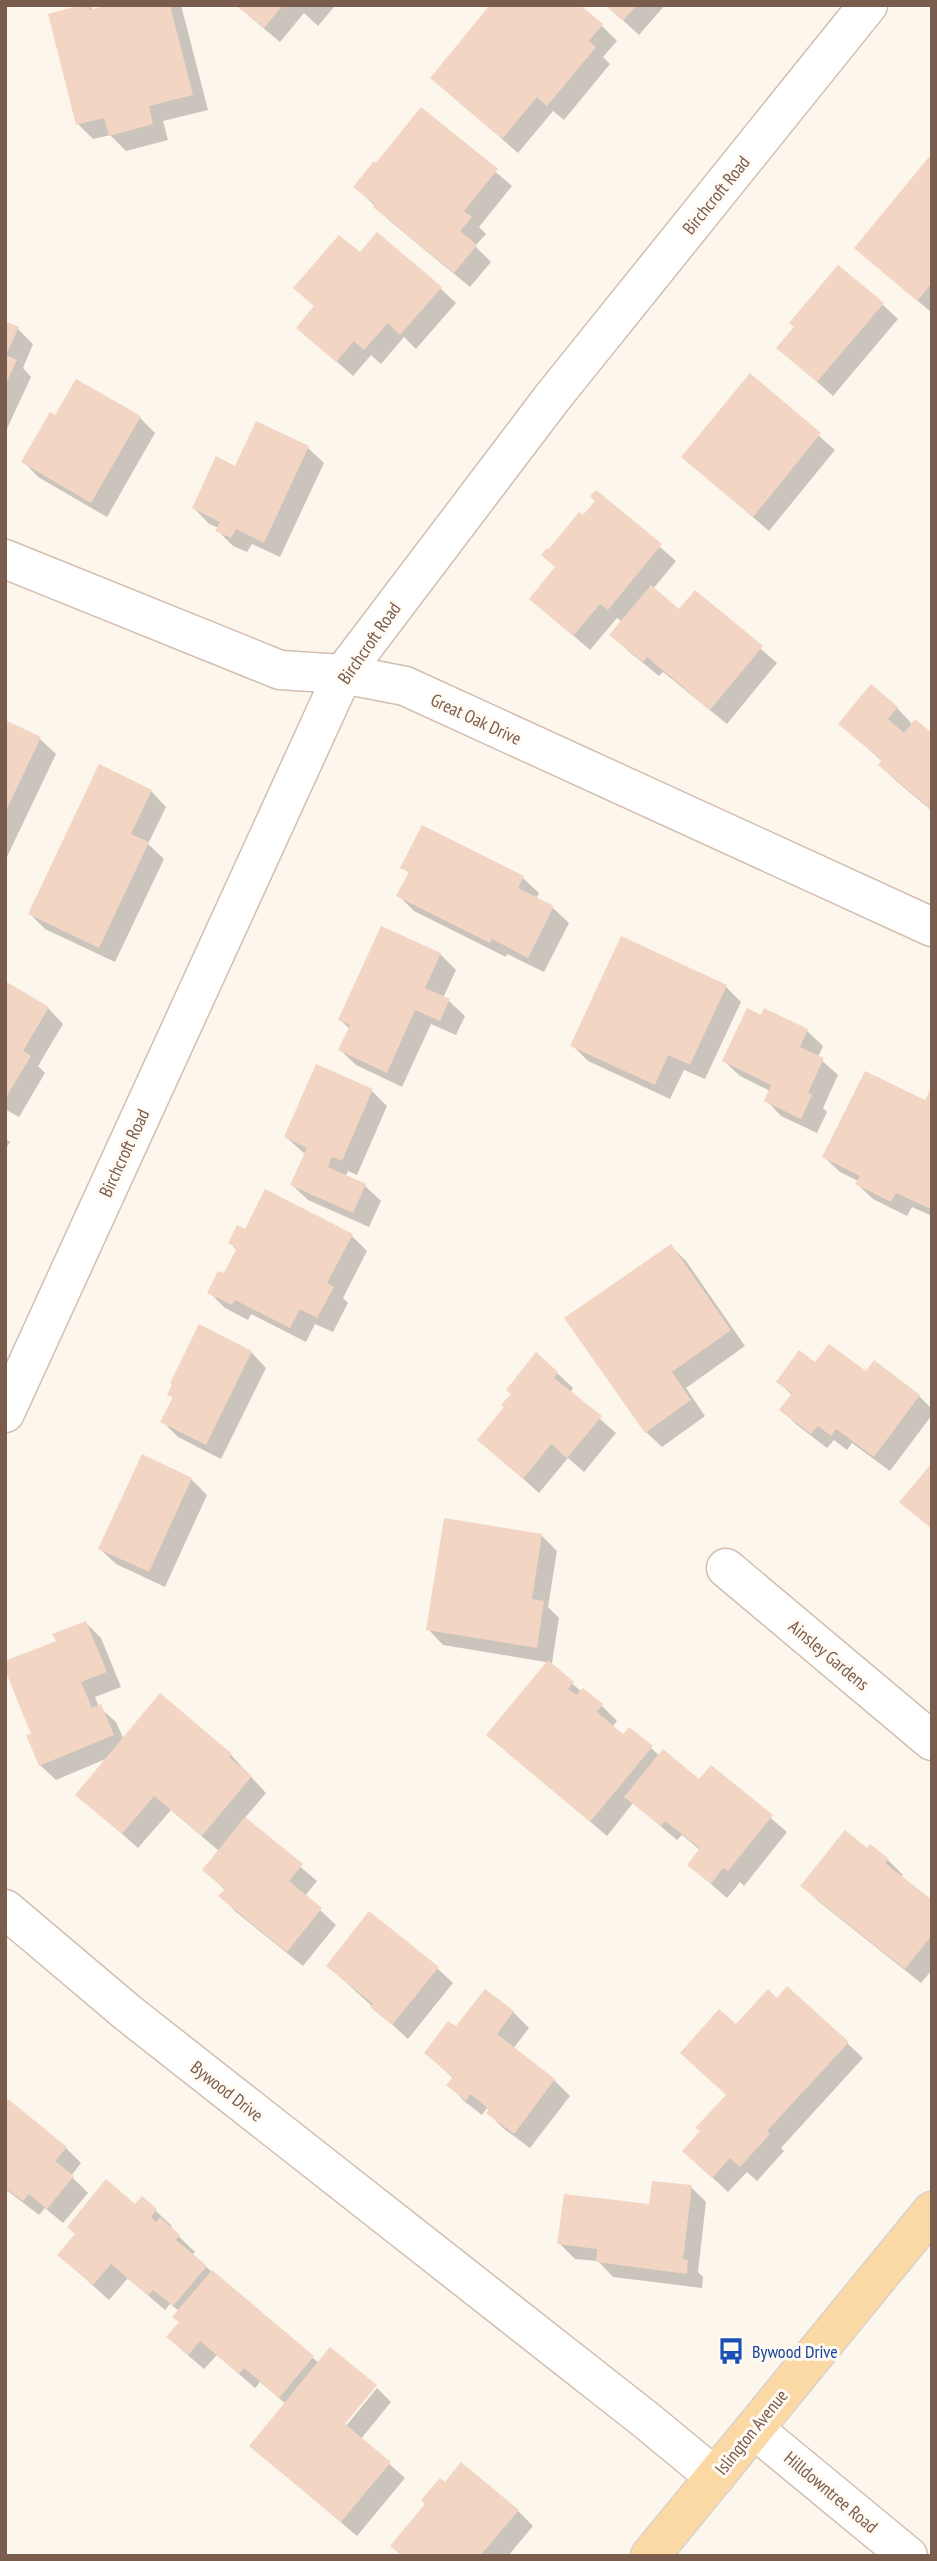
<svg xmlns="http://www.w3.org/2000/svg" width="937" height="2561" viewBox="0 0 937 2561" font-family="'PT Sans Narrow',sans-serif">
<rect width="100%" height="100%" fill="#fdf6ec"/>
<!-- shadow -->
<g fill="#0003">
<path d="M89 5 94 11 115 5H181L208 110 163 121 168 140 126 151 110 135 93 139 78 124Z"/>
<path d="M236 5H333L334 7 318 26 304 13 280 42Z"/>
<path d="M606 5H665L639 35Z"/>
<path d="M602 26 617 41 603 57 610 64 564 120 553 111 518 153 432 78Z"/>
<path d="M422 109 512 186 479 227 486 234 475 246 491 262 470 287 391 222 355 186 376 165Z"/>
<path d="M932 161V313L856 248Z"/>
<path d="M360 254 440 288 456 303 416 349 404 337 381 364 371 355 353 376 298 327Z"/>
<path d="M882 304 898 319 833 396 779 348 796 327Z"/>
<path d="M5 323 18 329 33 344 23 368 31 377 5 433Z"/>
<path d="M750 376 835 450 769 531 683 457Z"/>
<path d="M140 418 155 433 107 517 38 477 23 461Z"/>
<path d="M308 448 324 463 280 557 252 544 247 552 233 546 217 530 219 528 209 524 194 508 236 468Z"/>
<path d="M596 492 676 561 653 589 680 611 695 592 777 663 727 724 663 672 659 676 627 650 612 635 622 622 617 618 590 650 531 599 557 568 549 551 597 501Z"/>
<path d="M897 708 913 725 932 735V811L895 780 880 765 883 762 840 724Z"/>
<path d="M5 722 40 739 56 754 5 861Z"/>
<path d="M151 791 166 807 148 844 164 859 115 962 45 929 30 914Z"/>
<path d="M423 827 523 878 539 893 536 899 553 908 569 923 544 972 507 954 506 957 414 911 399 896 410 874 403 867Z"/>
<path d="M382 928 440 954 456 970 443 998 449 1001 465 1016 456 1035 431 1024 402 1087 356 1065 340 1050 350 1029 340 1020Z"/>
<path d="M5 983 48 1008 63 1024 38 1066 45 1073 19 1117 5 1109Z"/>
<path d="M725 986 741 1002 705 1079 684 1070 670 1099 588 1061 572 1045Z"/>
<path d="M765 1011 807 1031 823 1046 818 1057 838 1075 823 1108 827 1112 817 1133 781 1116 766 1100 770 1091 740 1076 724 1061Z"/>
<path d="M372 1091 387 1106 357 1175 348 1171 345 1177 365 1186 381 1201 369 1227 308 1200 292 1185 306 1155 286 1137Z"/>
<path d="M932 1091V1216L912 1207 907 1216 873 1199 857 1184 858 1181 840 1172 824 1157 926 1103Z"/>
<path d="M5 1138 10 1142 5 1150Z"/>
<path d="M246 1231 352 1236 367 1251 343 1298 348 1303 333 1332 315 1324 306 1342 251 1314 248 1320 225 1308 209 1292 225 1276 238 1251 230 1243Z"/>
<path d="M671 1246 686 1261 745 1346 686 1388 705 1416 662 1447 646 1432Z"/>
<path d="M251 1352 266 1368 221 1459 178 1437 162 1421 174 1399 169 1394Z"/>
<path d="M816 1364 866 1373 919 1396 932 1409V1415L890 1471 852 1443 847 1450 834 1440 827 1448 797 1425 781 1410 792 1395 778 1381Z"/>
<path d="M557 1373 573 1388 570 1393 616 1433 584 1472 568 1458 539 1493 480 1440Z"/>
<path d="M191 1479 207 1495 165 1587 116 1564 100 1549Z"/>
<path d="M542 1536 557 1551 548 1607 559 1618 552 1663 443 1645 428 1629Z"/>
<path d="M86 1623 101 1638 121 1687 95 1697 99 1707 116 1722 124 1740 160 1696 231 1755 266 1793 244 1819 317 1881 305 1896 336 1925 303 1966 236 1912 221 1896 225 1890 204 1870 219 1851 171 1810 138 1848 78 1795 108 1758 56 1780 40 1765 33 1735 58 1642Z"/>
<path d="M548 1663 582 1692 584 1691 602 1706 617 1721 612 1727 624 1737 651 1748 660 1756 700 1781 711 1767 787 1832 744 1886 740 1882 727 1898 689 1865 700 1850 682 1835 677 1840 633 1803 607 1836 488 1734Z"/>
<path d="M867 1850 888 1860 903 1875 901 1877 932 1902V1970L921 1983 818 1901 803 1886Z"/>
<path d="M328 1966 437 1968 453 1983 408 2039Z"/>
<path d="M485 1991 513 2012 529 2028 513 2049 554 2080 570 2096 530 2148 503 2128 488 2113 490 2111 487 2108 482 2115 464 2101 449 2085 454 2079 426 2053 456 2029Z"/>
<path d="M777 2001 847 2043 863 2058 781 2148 784 2151 757 2181 747 2172 728 2192 700 2166 702 2132 728 2096 736 2026Z"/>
<path d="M5 2106 66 2148 81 2163 71 2176 88 2193 63 2223 45 2208 39 2215 5 2189Z"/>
<path d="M691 2187 706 2202 698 2272 703 2277 702 2288 613 2277 598 2261 575 2259 559 2243Z"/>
<path d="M142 2198 172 2226 170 2228 195 2252 192 2255 319 2363 338 2430 341 2432 377 2388 391 2402 361 2439 405 2478 357 2536 251 2446 286 2404 260 2382 255 2388 217 2355 204 2369 184 2352 168 2337 181 2323 179 2311 170 2304 165 2310 128 2278 109 2300 59 2255 135 2207Z"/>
<path d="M518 2511 533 2526 508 2556H403Z"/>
</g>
<!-- building -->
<g fill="#f3d5c3">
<path d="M81 5H89L90 10 108 5H170L193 95 149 106 153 124 109 136 104 118 76 125 48 14Z"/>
<path d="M236 5H283L264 28Z"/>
<path d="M490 5H580L603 24 589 41 596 47 547 106 537 97 502 139 430 78Z"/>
<path d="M605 5H637L623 21Z"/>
<path d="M421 107 498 169 464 211 472 217 460 231 477 245 454 273 373 207 375 204 353 187 374 161 376 163Z"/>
<path d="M929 157 932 159V283L917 301 854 248Z"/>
<path d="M377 232 442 287 400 335 388 323 364 350 354 341 336 362 296 328 314 306 293 288 339 235 360 252Z"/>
<path d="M838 265 884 303 817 382 776 348 794 327 789 323Z"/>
<path d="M5 321 19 327 6 355 17 360 5 385Z"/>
<path d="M750 373 821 433 753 517 681 457Z"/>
<path d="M76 379 141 416 91 503 21 462 50 412 55 415Z"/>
<path d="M256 421 309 446 264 543 236 529 231 538 215 531 220 522 192 508 216 456 235 466Z"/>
<path d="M596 490 662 544 608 610 600 604 573 636 529 599 555 567 541 555 547 548 549 549 579 512 583 515 595 501 590 496Z"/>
<path d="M651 585 679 609 695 590 763 646 710 710 647 657 643 662 609 635Z"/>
<path d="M871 684 898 707 888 719 904 733 915 719 932 733V810L878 765 882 760 838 724Z"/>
<path d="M5 720 41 737 5 813Z"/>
<path d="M99 764 152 790 131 834 149 842 99 948 28 914Z"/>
<path d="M422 825 524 876 518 888 554 906 528 958 492 939 490 943 396 896 409 872 400 868Z"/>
<path d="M381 926 441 953 425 988 450 999 440 1021 415 1010 387 1073 338 1050 350 1025 338 1020Z"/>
<path d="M621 936 727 985 690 1065 668 1055 655 1085 570 1046Z"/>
<path d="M5 981 49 1007 23 1051 31 1056 5 1099Z"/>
<path d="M747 1008 761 1015 764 1008 808 1029 800 1047 824 1058 808 1093 812 1095 801 1119 764 1101 771 1085 722 1061Z"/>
<path d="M316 1064 373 1089 342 1161 332 1157 328 1167 366 1184 353 1213 290 1185 307 1148 284 1137Z"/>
<path d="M865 1071 925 1100 932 1087 931 1209 896 1193 891 1202 855 1184 860 1176 822 1157Z"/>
<path d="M265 1189 353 1234 327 1283 334 1287 317 1318 300 1309 290 1328 235 1300 232 1305 207 1293 218 1271 224 1273 237 1248 228 1243 237 1225 245 1229Z"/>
<path d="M671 1244 731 1330 672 1372 691 1400 645 1433 564 1318Z"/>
<path d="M199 1324 252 1351 206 1445 160 1422 173 1397 167 1395 172 1384 170 1383Z"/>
<path d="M829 1344 866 1371 874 1360 920 1395 874 1457 836 1429 831 1436 818 1426 811 1434 779 1410 792 1393 776 1382 799 1350 815 1362Z"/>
<path d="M536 1352 558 1372 554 1378 602 1416 567 1458 551 1444 523 1479 477 1440 504 1407 501 1405 511 1394 506 1390Z"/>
<path d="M142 1454 192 1478 149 1572 98 1549Z"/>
<path d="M932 1463V1529L899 1502Z"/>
<path d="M444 1518 542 1534 532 1599 544 1601 537 1648 426 1630Z"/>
<path d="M86 1621 107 1672 81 1682 92 1708 101 1704 114 1735 39 1766 26 1735 31 1734 5 1670V1661L56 1641 52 1634Z"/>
<path d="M548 1660 574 1682 568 1689 577 1695 583 1688 603 1704 597 1712 623 1734 629 1727 653 1746 590 1822 486 1735Z"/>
<path d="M160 1693 232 1754 229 1757 252 1776 202 1836 154 1796 122 1834 75 1795Z"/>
<path d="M663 1749 699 1779 711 1765 773 1815 728 1871 723 1868 711 1884 687 1865 700 1848 665 1821 661 1826 624 1797Z"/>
<path d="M245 1817 303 1864 289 1881 322 1908 287 1952 218 1896 225 1889 202 1870Z"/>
<path d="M845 1830 867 1848 870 1844 889 1859 885 1863 932 1900V1935L905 1969 800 1886Z"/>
<path d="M369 1911 439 1967 392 2025 370 2007 373 2004 326 1966Z"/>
<path d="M787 1986 849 2042 767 2131 770 2134 740 2167 730 2158 712 2178 682 2151 700 2131 695 2128 726 2095 680 2053 719 2009 736 2024 768 1989 777 1998Z"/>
<path d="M485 1989 514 2011 497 2034 555 2079 514 2134 486 2113 489 2109 470 2094 466 2101 446 2085 453 2077 424 2053 448 2021 456 2026Z"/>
<path d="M8 2099 67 2147 55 2161 74 2176 47 2209 29 2194 23 2201 5 2188V2103Z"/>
<path d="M106 2179 135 2204 142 2196 157 2209 151 2217 156 2222 160 2217 180 2235 176 2240 207 2266 173 2306 153 2290 148 2296 111 2264 93 2285 57 2255 75 2234 67 2227Z"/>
<path d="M652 2181 692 2185 683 2259 688 2260 687 2274 596 2262 597 2249 557 2244 564 2194 649 2204Z"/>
<path d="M212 2270 314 2356 279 2398 244 2368 239 2374 200 2341 188 2355 166 2337 179 2322 172 2317Z"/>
<path d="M330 2347 377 2385 345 2424 391 2462 341 2522 249 2446Z"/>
<path d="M461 2462 519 2510 480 2556H402L390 2546 425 2504 421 2500 440 2478 445 2482Z"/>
</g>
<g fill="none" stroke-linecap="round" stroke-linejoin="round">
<defs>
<g id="minor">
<path d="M5 559 280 670 343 674 405 686 932 927"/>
<path d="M5 1413 343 674 552 398 868 5"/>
<path d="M726 1568 932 1741"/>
<path d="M5 1909 128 2013 646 2420 715 2477"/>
<path d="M754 2429 908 2556"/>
</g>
<path id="major" d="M650 2556 932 2211"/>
</defs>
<!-- minor casing -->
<use href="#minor" stroke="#d1beb0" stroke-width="41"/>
<!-- major casing -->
<use href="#major" stroke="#dad1cd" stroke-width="41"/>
<!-- minor -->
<use href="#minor" stroke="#fff" stroke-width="38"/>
<!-- major -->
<use href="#major" stroke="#fbd9a5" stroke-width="38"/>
</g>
<!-- icons -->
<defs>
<symbol id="bus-bare" viewBox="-9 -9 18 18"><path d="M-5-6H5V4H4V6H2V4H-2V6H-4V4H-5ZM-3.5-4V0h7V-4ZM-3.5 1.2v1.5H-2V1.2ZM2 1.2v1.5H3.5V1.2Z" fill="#1a4fb4" stroke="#fffaf3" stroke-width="2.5" paint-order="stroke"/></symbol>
</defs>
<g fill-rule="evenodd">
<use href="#bus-bare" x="712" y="2332" width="38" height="38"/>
</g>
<g text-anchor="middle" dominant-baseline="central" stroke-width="6" stroke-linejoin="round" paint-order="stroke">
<!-- street labels -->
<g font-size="18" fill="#7a5c4d" stroke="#fffaf3">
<text transform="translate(716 195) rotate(-51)">Birchcroft Road</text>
<text transform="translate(369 643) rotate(-55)">Birchcroft Road</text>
<text transform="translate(476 719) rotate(25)">Great Oak Drive</text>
<text transform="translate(124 1153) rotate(-65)">Birchcroft Road</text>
<text transform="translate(829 1655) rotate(40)">Ainsley Gardens</text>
<text transform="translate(227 2091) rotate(38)">Bywood Drive</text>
<text transform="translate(751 2432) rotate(-51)">Islington Avenue</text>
<text transform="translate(831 2492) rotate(40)">Hilldowntree Road</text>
</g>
<!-- transit labels -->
<g font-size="18" fill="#164399" stroke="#fffaf3" text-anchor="start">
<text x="752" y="2351">Bywood Drive</text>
</g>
</g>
<!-- border -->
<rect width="937" height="2561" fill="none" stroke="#7a5c4d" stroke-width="14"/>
</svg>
